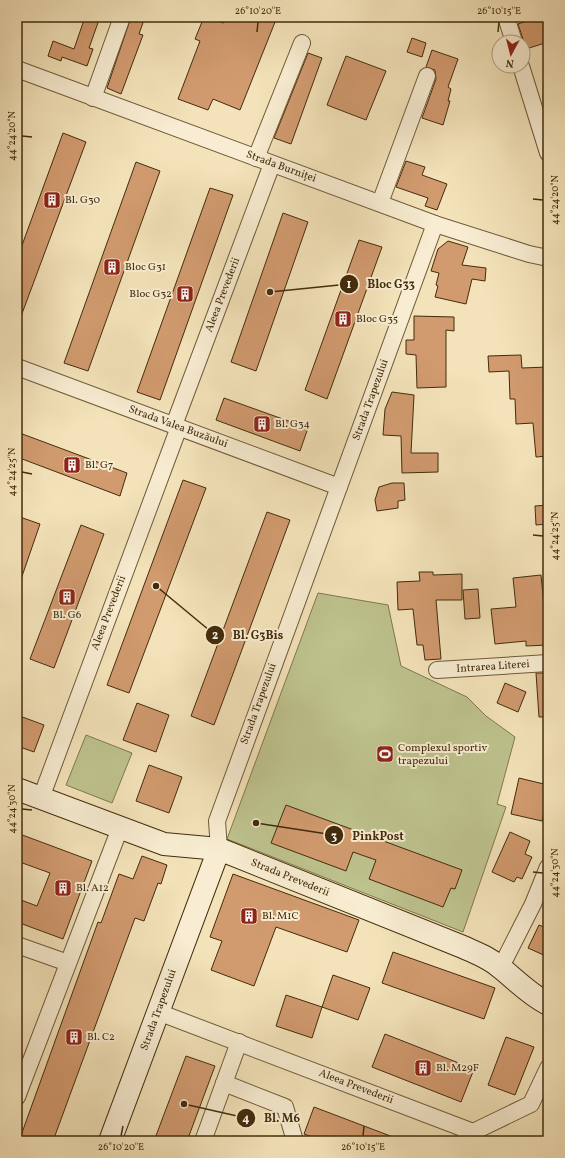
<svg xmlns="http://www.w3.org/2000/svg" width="565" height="1158" viewBox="0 0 565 1158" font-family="Vollkorn,serif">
<rect width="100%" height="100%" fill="#f4e3ba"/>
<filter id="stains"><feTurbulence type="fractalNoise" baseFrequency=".005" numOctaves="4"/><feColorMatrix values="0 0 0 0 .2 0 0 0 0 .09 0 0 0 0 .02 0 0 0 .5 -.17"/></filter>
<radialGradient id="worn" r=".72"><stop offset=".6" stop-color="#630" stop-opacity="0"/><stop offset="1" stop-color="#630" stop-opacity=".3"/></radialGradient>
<!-- green -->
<g fill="#bec38e" stroke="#80784d">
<path d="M318 593 388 605 401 666 467 697 486 716 515 737 497 804 506 807 463 932 227 839Z"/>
<path d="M86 735 132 753 112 803 66 785Z"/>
</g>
<!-- building -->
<g fill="#d19a6f" stroke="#432c0c">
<path d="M85 17H100L89 48 93 49 87 66 62 57 61 61 48 56 53 41 74 49Z"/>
<path d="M131 17H145L139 34 143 35 121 94 107 88Z"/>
<path d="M204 17 224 23 225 17H277L240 110 213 99 208 110 178 99 200 41 195 39Z"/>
<path d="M539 17H548V42L523 50V39L518 24Z"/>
<path d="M412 38 426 43 422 57 407 52Z"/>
<path d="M432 50 458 59 448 87 451 89 448 101H450L443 125 422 118 436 79 435 70 426 67Z"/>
<path d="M308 53 322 58 291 144 274 138Z"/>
<path d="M346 56 386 71 366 120 327 105Z"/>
<path d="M63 133 86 142 17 327V259Z"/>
<path d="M406 161 425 167 422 175 447 184 437 210 425 206 428 198 396 187Z"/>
<path d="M136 162 160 171 88 371 64 363Z"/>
<path d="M210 188 233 195 160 400 137 392Z"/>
<path d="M283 213 308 222 256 371 231 362Z"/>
<path d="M359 240 382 247 327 399 305 390Z"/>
<path d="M448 241 468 247 462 265 486 268 485 281 472 279 466 304 435 297 438 286 436 285 439 273 431 271 438 249Z"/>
<path d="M414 316 454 317V331L446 330V387L417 388 416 355 406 354V340H414Z"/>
<path d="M521 355 522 368 548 367V456L536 457 533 423 516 424 515 399H510L509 371 489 372 488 356Z"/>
<path d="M392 392 414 395 411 453H438V472L402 473 401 436 383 435 385 409Z"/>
<path d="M224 398 308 428 300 451 216 420Z"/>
<path d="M17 432 127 473 120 496 17 457Z"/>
<path d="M183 480 206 488 129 693 107 685Z"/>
<path d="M392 483H404L405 500 398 501V508L377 511 375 500 379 487Z"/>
<path d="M548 505V524L536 525 535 506Z"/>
<path d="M267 512 290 520 214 725 191 716Z"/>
<path d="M17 516 40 524 19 585H17Z"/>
<path d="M81 525 104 534 54 668 30 659Z"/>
<path d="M419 572H433V575L462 574V600H436L441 659 425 660 423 645H417L413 609 398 610 397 582 420 581Z"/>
<path d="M541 575 548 645 526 646V641L495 644 491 609 516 607 513 578Z"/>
<path d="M478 589 480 618 465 619 463 590Z"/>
<path d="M536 673H548V717H539Z"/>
<path d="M505 683 526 692 518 712 497 703Z"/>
<path d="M137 703 169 715 156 752 123 740Z"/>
<path d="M17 715 44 725 34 752 17 746Z"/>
<path d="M149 765 182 777 169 813 136 801Z"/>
<path d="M519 778 548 785V796L542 821 511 814Z"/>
<path d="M286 805 462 870 455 889 451 888 443 907 369 879 376 860 353 852 346 871 271 843Z"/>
<path d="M510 832 530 841 525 854 532 857 522 879 517 877 514 882 492 872Z"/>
<path d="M17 833 92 861 63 939 17 922V911L21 900 37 906 50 873 17 861Z"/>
<path d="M142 856 167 865 161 884 158 883 144 921 135 918 53 1141H19L98 922 101 923 119 874 133 879Z"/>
<path d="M233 874 359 920 347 952 276 927 254 986 211 970 222 941 210 937Z"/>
<path d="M539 925 548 929V957L528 948Z"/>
<path d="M393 952 495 988 484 1019 382 983Z"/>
<path d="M333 975 370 988 358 1020 322 1007Z"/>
<path d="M286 995 322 1007 312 1038 276 1026Z"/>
<path d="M385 1034 474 1069 461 1102 372 1067Z"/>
<path d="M506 1037 534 1047 515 1095 488 1085Z"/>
<path d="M186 1056 215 1066 187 1141H154Z"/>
<path d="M314 1107 401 1140V1141H323L304 1134Z"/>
</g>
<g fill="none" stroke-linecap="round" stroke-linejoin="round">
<defs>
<g id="street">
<path d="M506 17 514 42"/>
<path d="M521 66 548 153"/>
<path d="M17 69 435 224 529 254 548 258"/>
<path d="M93 98 122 17"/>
<path d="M256 158 302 43"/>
<path d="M380 203 427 76"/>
<path d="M17 367 339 487"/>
<path d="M174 425 272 164"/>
<path d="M437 670 548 663"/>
<path d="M41 798 179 427"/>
<path d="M219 849 217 821 435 224"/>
<path d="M17 945 68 963"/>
<path d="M501 967 533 904 548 867"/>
<path d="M158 1012 473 1132"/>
<path d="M224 1083 285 1107 295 1141"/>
<path d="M17 1097 120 828"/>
<path d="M203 1141 239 1042"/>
<path d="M464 1141 473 1132 531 1104 548 1068"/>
</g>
<g id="secondary">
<path d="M17 789 164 844 219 849 463 947C476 953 490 958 501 968 517 981 529 994 548 1004"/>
<path d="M110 1141 219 849"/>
</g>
</defs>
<!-- street casing -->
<use href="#street" stroke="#6f5a38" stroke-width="18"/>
<!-- secondary casing -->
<use href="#secondary" stroke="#432c0c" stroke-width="24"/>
<!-- street -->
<use href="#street" stroke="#f8edd2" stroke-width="16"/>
<!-- secondary -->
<use href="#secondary" stroke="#f8edd2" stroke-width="22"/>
</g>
<!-- ticks -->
<path fill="none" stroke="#432c0c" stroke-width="1.5" d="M257 32 258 22M498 32 499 22M22 136 32 137M533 199 543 200M22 472 32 474M533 535 543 536M22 809 32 810M533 872 543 873M121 1136 123 1126M363 1136 364 1126"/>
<!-- icons -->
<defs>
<symbol id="building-square" viewBox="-11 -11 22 22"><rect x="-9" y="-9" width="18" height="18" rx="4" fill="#8f2418" stroke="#f8edd2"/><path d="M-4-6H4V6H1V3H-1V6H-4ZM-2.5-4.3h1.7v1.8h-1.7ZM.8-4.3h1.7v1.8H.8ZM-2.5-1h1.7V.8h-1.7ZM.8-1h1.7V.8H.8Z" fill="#fff"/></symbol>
<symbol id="stadium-square" viewBox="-11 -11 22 22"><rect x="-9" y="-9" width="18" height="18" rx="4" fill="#8f2418" stroke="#f8edd2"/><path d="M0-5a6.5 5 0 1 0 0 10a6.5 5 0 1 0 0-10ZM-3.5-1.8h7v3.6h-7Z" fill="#fff"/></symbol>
</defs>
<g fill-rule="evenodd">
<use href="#building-square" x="42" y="190" width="20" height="20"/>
<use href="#building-square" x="102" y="257" width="20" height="20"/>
<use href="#building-square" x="175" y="284" width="20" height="20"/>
<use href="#building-square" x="333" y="309" width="20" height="20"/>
<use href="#building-square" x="252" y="414" width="20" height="20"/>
<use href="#building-square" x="62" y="455" width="20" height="20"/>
<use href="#building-square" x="57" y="587" width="20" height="20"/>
<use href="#stadium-square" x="375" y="744" width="20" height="20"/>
<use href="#building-square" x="53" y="878" width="20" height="20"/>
<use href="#building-square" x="239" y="906" width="20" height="20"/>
<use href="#building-square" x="64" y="1027" width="20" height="20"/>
<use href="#building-square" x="413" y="1058" width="20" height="20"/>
</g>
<g text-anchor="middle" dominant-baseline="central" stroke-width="4" stroke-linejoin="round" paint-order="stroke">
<!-- street labels -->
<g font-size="11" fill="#432c0c" stroke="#f8edd2">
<text transform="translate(281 167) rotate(20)">Strada Burniței</text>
<text transform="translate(223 295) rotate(-69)">Aleea Prevederii</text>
<text transform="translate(371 400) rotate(-70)">Strada Trapezului</text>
<text transform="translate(178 427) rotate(20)">Strada Valea Buzăului</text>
<text transform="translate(109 613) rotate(-69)">Aleea Prevederii</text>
<text transform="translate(493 667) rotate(-4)">Intrarea Literei</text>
<text transform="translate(259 704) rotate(-70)">Strada Trapezului</text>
<text transform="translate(290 878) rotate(22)">Strada Prevederii</text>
<text transform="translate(159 1010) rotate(-70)">Strada Trapezului</text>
<text transform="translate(356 1087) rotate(21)">Aleea Prevederii</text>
</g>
<!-- poi labels -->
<g font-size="11" fill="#432c0c" stroke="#f8edd2" text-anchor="start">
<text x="65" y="200">Bl. G30</text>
<text x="125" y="267">Bloc G31</text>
<text x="172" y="294" text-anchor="end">Bloc G32</text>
<text x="356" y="319">Bloc G35</text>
<text x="275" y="424">Bl. G34</text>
<text x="85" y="465">Bl. G7</text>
<text x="67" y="615" text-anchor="middle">Bl. G6</text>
<text x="398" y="748">Complexul sportiv<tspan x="398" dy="13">trapezului</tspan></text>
<text x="76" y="888">Bl. A12</text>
<text x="262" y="916">Bl. M1C</text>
<text x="87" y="1037">Bl. C2</text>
<text x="436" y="1068">Bl. M29F</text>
</g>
</g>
<!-- callouts -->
<path fill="none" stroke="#432c0c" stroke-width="1.5" d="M270 292L349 284M156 586L215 635M256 823L334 835M184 1104L246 1118"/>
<g fill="#432c0c" stroke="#f8edd2" stroke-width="1.5">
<circle cx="270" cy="292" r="4"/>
<circle cx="156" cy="586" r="4"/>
<circle cx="256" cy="823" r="4"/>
<circle cx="184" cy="1104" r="4"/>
<circle cx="349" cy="284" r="10"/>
<circle cx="215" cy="635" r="10"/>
<circle cx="334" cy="835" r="10"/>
<circle cx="246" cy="1118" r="10"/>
</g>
<g font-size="12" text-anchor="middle" font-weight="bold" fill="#fff">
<text x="349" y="288">1</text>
<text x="215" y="639">2</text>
<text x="334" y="840">3</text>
<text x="246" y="1122">4</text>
</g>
<g font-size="12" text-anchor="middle" font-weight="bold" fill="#432c0c" stroke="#f8edd2" stroke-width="4" stroke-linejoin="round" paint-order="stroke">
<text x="391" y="288">Bloc G33</text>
<text x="258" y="639">Bl. G3Bis</text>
<text x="378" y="840">PinkPost</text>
<text x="282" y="1122">Bl. M6</text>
</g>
<!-- margin -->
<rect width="565" height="1158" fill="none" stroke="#f4e3ba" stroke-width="44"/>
<!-- north arrow -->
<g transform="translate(511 54) rotate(187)"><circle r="19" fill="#f8edd2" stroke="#b0a083"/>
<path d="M0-3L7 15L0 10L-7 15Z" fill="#8f2418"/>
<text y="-6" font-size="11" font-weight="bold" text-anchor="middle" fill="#432c0c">N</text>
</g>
<rect x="22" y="22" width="521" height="1114" fill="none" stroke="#432c0c" stroke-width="1.5"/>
<g font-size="10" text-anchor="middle" fill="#432c0c">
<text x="258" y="14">26°10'20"E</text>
<text x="499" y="14">26°10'15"E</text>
<text transform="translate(11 136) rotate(-90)" y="4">44°24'20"N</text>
<text transform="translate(554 200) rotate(-90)" y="4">44°24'20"N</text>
<text transform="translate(11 472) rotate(-90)" y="4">44°24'25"N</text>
<text transform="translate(554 536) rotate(-90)" y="4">44°24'25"N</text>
<text transform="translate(11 809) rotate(-90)" y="4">44°24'30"N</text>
<text transform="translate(554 873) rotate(-90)" y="4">44°24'30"N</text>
<text x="121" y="1150">26°10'20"E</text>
<text x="363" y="1150">26°10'15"E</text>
</g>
<rect width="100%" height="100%" filter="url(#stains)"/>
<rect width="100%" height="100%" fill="url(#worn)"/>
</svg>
